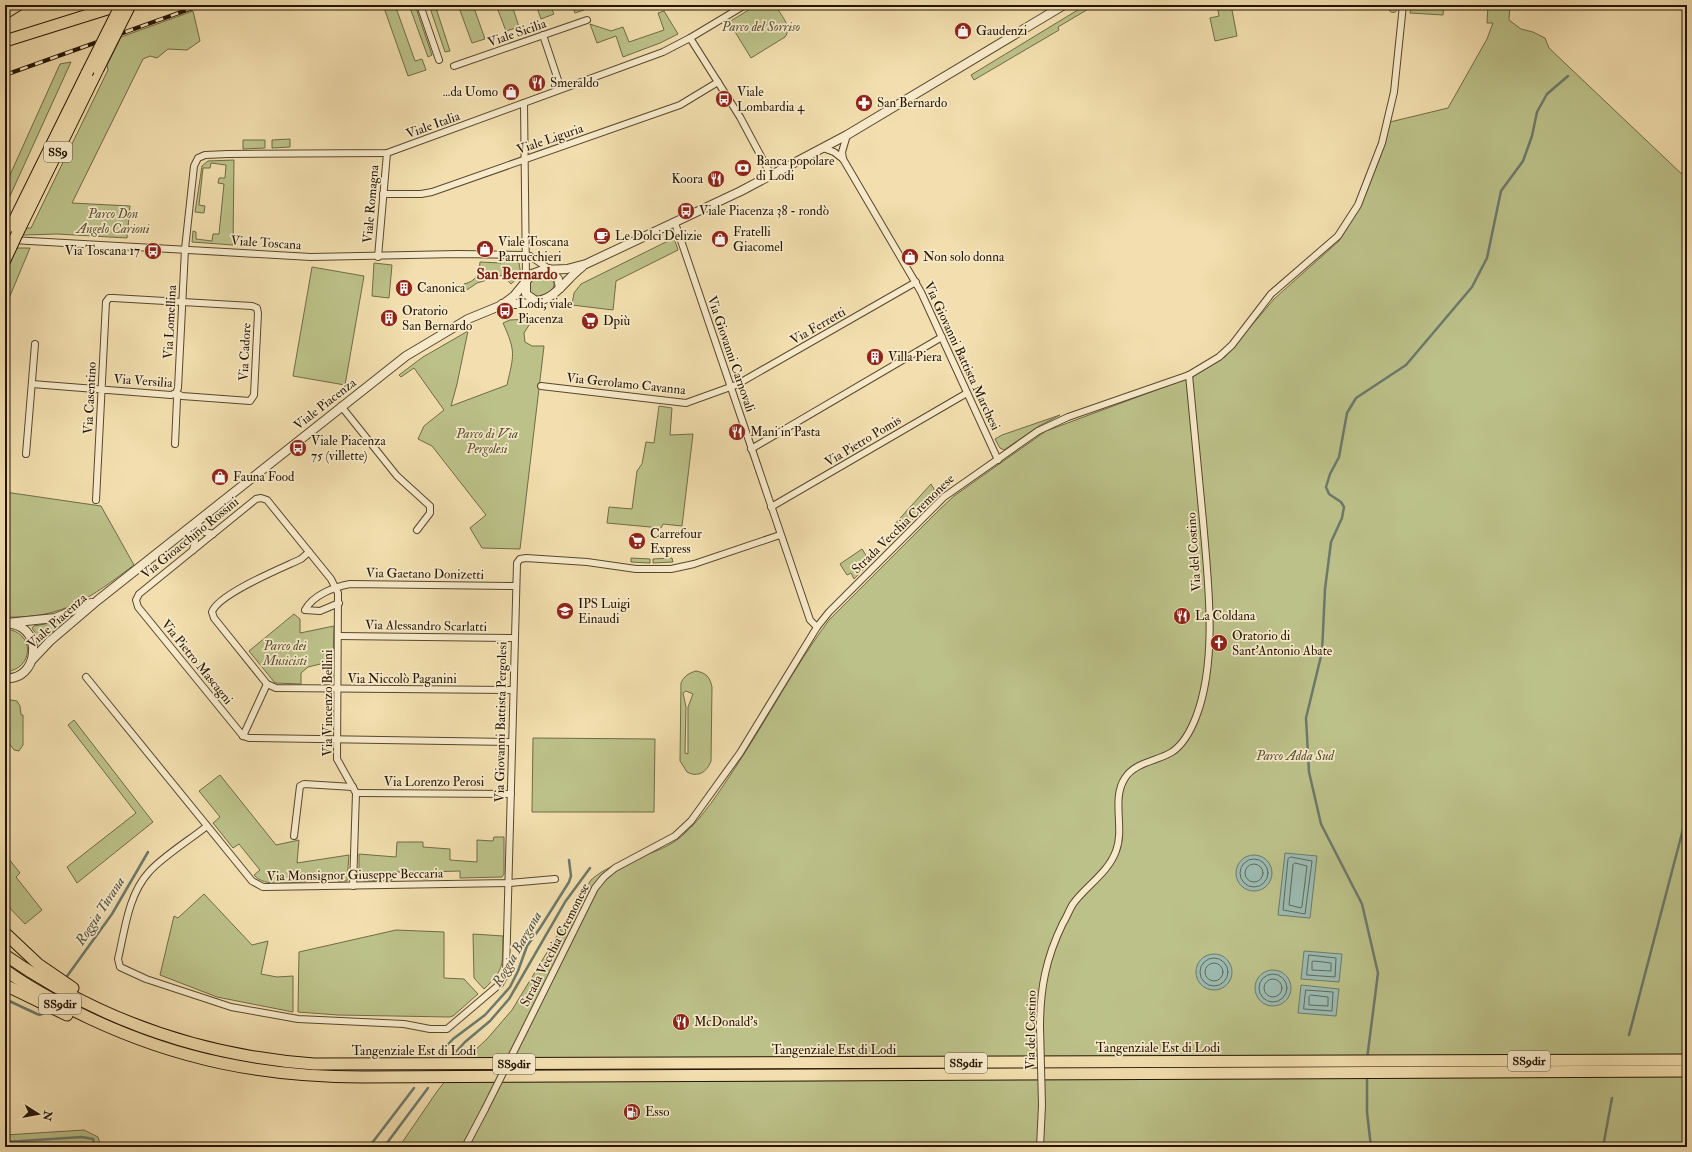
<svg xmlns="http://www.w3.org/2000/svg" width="1692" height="1152" viewBox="0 0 1692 1152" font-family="'IM FELL Double Pica',serif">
<rect width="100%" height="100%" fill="#f2deae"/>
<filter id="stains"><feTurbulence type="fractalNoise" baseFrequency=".005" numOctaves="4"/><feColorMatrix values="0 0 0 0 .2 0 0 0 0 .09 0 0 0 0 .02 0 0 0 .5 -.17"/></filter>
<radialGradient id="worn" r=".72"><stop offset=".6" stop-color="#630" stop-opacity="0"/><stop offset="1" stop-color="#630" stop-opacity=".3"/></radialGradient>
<!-- green -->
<g fill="#bcc189" stroke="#706b46" fill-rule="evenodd">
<circle cx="1393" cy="8" r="4.5"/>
<path d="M383 5H395L415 61 422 59 426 70 408 76Z"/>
<path d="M409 5H415L432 55 428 57Z"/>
<path d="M429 5H435L450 51 445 52Z"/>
<path d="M458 5H473L485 39 472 43Z"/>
<path d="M496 5H512L519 27 506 31Z"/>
<path d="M536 5H550L554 14 541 19Z"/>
<path d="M572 5H582L584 10 575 13Z"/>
<path d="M757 5H775C780 14 793 27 785 37L751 58 729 22Z"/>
<path d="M1086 5H1095L1058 27 1059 30 974 80 971 75Z"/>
<path d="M1217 5H1231L1237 36 1215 41 1210 18 1219 16Z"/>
<path d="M1411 5H1444L1443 15 1410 13Z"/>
<path d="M1488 5H1510L1509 20 1521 29 1533 32 1545 38 1549 48 1687 179V1147H399L438 1090 455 1069 487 1039 512 1010 591 880C617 856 657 859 683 835 704 816 719 792 735 768 767 720 794 667 829 620L939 510 954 496 1046 431 1183 380 1225 357 1274 299 1339 241 1359 208 1379 160 1390 122 1448 108 1487 39 1493 23H1487Z"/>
<path d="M193 11 200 41 187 50 168 49 157 58 150 56 143 59 72 203 130 206 127 238 57 234 23 235 26 228H31L108 70 107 65 121 37Z"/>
<path d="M664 11 678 34 660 43 623 57 616 36 597 43 590 24 611 31 623 27 629 42 664 30 658 13Z"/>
<path d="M71 62 5 207V186L60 64Z"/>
<path d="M290 139V147L272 148V140Z"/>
<path d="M243 140H265V148L243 149Z"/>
<path d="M234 160 233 245 192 242 193 231 196 232V239L212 241 213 234H219L224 184 218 183 219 178H225L226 165 211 163 210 168H203L199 205 205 206 204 213 195 212 202 166 208 161Z"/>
<path d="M674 238 678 250 616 281 613 310 572 305 574 293 581 284Z"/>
<path d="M16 248H30L5 308V277Z"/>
<path d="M501 260H514L519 263 521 275 511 284 503 275 477 283 464 292V284C476 281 479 275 480 262L501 263Z"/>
<path d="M374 263 392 265 389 298 372 296Z"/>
<path d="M312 267 364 276 345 385 293 376Z"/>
<path d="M541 274 551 276C560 288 548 295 536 296L530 292V282Z"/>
<path d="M530 319 531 322 524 333 525 342 532 346H544L520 549 482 548 470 528 486 515 432 446 418 439 424 426 444 410 414 368 401 377 399 375 423 357 468 331 457 384 451 406 507 385C514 354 516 352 503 323L510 320Z"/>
<path d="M659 406 672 408 670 435 693 434 682 526 663 524 661 528 607 523 609 507 632 509 637 471 642 464 646 442 654 443Z"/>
<path d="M1060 415 1039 426 1004 450 1000 448 995 439 1002 435Z"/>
<path d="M931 484 937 494 900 532 893 526Z"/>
<path d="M5 492 101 506 134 565C90 598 63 619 5 617Z"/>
<path d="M862 549 870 562 854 579 851 573 847 575 840 564Z"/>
<path d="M631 558 650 559V563L631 562Z"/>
<path d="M672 558 673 562 653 563V559Z"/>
<path d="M294 614 300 619V633L334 626 333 661 308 667 301 673V684L275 683 249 651Z"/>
<path d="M61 621 62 624 41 641 32 628 34 626Z"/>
<path d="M5 629C35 631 35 669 5 672Z"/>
<path d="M696 671C706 673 710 677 712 687L711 761C707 772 698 778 687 772L680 761 681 683C684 676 689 673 696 671ZM686 691 693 694 688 707V754L685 753 686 707 683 693Z"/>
<path d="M5 699 17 701 20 706 21 715H23V745L19 751 14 750 5 738Z"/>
<path d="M74 720 153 822 77 883 67 867 136 813 68 725Z"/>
<path d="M533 738 655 739 654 812H532Z"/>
<path d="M220 775 276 845 299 840 297 863 349 855 347 881H338L337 873 305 874V882C290 882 265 888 254 875L260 870 239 844 233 848 213 823 220 817 199 791Z"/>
<path d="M494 837H504V874L502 877 460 878V871L428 872V879H422L421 872H392V880L364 881 359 876V854L396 857 397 842H423V847L450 849V860L477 862V840L493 841Z"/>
<path d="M5 854 20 873 16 877 42 910 25 924 5 903Z"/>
<path d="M204 894 252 945 268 941 261 974 277 977 293 976V1012L217 997 160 975 174 916 178 918Z"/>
<path d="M396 930 444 932V978L464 979 478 994 453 1016 449 1017 338 1015 298 1012 299 952Z"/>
<path d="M473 934 503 936C502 964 506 968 484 989L474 978Z"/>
<path d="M84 1130 98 1137 101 1147H5V1135Z"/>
</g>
<!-- water -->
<g fill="#9cbbb1" stroke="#6c796b">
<path d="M1285 853 1317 856 1310 918 1278 915Z"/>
<circle cx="1254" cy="873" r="18"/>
<path d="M1304 951 1342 954 1339 982 1301 979Z"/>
<circle cx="1214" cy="972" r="18"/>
<circle cx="1273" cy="988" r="18"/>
<path d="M1301 985 1339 989 1336 1016 1298 1013Z"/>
</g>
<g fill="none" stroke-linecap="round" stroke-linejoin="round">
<!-- shore -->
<g stroke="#60685a" stroke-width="1">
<path d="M1291 857 1312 861 1305 914 1283 910 1288 859Z"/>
<circle cx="1254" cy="873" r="14"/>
<path d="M1295 863 1307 866 1302 906 1301 908 1289 905 1293 865Z"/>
<circle cx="1254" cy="873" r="9"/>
<path d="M1309 955 1336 958 1335 977 1307 975Z"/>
<circle cx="1214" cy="972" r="14"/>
<path d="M1314 961 1331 963V971L1312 970V962Z"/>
<circle cx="1214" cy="972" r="9"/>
<circle cx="1273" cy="988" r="14"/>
<circle cx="1273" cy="988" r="9"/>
<path d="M1306 990 1333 992 1332 1011 1304 1009Z"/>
<path d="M1311 995 1328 997V1006L1309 1005V997Z"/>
</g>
<!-- stream -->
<g stroke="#6c796b" stroke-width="2.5">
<path d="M65 979 112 914 148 852"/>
<path d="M5 999 37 1014 40 1015 46 1012"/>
<path d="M1629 1035 1687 814"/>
<path d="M442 1051 453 1039 485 1015 510 987 518 971 527 946 540 928 569 882 571 876 569 860"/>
<path d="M456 1052 465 1042 490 1021 509 999 565 902 590 868"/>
<path d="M1367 1059 1378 973 1362 904 1321 824 1309 772 1306 718 1322 652 1325 589 1331 542 1342 518 1344 507 1341 502 1329 494 1326 487 1330 474 1339 457 1347 413 1356 398 1406 365 1472 287 1487 258 1501 191 1523 161 1532 136 1537 112 1547 94 1568 76"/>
<path d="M1367 1076V1112L1371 1147"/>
<path d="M5 1142 82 1137 93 1139 95 1147"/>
<path d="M369 1147 414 1088"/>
<path d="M384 1147 428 1088"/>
<path d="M1603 1147 1612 1098"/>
</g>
<defs>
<g id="minor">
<path d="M420 5 439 60"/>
<path d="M543 35 561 89"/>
<path d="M690 38 740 117 771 175"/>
<path d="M454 66 587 20"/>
<path d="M524 103 526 279"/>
<path d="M823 148 834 152 843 159 921 292 998 460"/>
<path d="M843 159 842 152 847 135"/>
<path d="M383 194H421L432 192 680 105 718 82"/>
<path d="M675 223 810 620 817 627"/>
<path d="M12 240 311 257 458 254 525 255 530 256 549 269"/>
<path d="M378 257 387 153"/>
<path d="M32 384 171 395 176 393 182 396 250 401 254 395 258 313 257 308 252 306 113 298H109L106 302 96 500"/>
<path d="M541 386 686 403 736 385 916 282"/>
<path d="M341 406 397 476 430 506V513L417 530"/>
<path d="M175 444 177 399 176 393 178 388 185 249 194 166 198 158 205 155 228 154 387 153 663 52 690 38 745 5"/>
<path d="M751 449 942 337"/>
<path d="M26 454 35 344"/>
<path d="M771 507 967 393"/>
<path d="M196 522 205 532 213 534"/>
<path d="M187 529 195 541 193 550"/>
<path d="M309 552 301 559C282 568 218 594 212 612L214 618 267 684 276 688 513 690"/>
<path d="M339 603 320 611 305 610C313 595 334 587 350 584L515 586"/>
<path d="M338 636 514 638"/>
<path d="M86 677 252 881 263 887 509 883 555 879"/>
<path d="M243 736 138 607 136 600 139 594 256 499 261 498 267 500 331 579 338 593 337 759 356 793 353 886"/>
<path d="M243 736 249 738 512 742"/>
<path d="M243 736 267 684"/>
<path d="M356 793 511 794"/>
<path d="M207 826C191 839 162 857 149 872 128 895 125 930 118 959L120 967 146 979 231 1007 298 1019 404 1024 430 1029H447L500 984 506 973 517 563 520 559 526 558 587 562 636 569H671L694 564 780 535"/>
<path d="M294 836 300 786 304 784 353 787"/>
<path d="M1040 1027C1040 988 1046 958 1063 923 1067 917 1069 910 1073 904 1086 886 1108 873 1116 851 1125 828 1111 799 1125 778 1135 762 1158 761 1172 752 1184 744 1191 730 1196 717 1218 660 1208 581 1203 521 1198 472 1194 424 1189 375"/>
<path d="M525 1029 595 888 604 877 615 868 675 836 691 821 740 753 817 627 829 612 944 497 1038 431 1068 417 1189 375 1219 357 1232 345 1271 294 1338 236 1358 205 1382 143 1394 92 1403 5"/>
<path d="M465 1147 485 1109"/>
<path d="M1040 1147 1042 1105"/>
</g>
<g id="tertiary">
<path d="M549 269 558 279 560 288"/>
<path d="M526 280V294L536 301"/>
<path d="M502 304C518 304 538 305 552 295 563 287 571 275 582 267"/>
<path d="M7 623 55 618 91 603"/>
<path d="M32 660 50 641 98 600 406 356 468 319 502 305 514 296 532 274 543 270 567 269 586 264 741 191 847 135 1064 5"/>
<path d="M5 678C38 681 44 629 12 624"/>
</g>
<g id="trunk">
<path d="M5 13 18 5"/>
<path d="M5 41 120 5"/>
<path d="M17 234 98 69"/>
<path d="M5 239 87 73"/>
<path d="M5 260 11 247"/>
<path d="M5 933 38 964 73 988"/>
<path d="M5 955C97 1019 202 1056 314 1064L1687 1060"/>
<path d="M5 970C31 989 60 1004 89 1018 178 1060 265 1077 363 1077L1687 1071"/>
<path d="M5 985 67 1015"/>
</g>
</defs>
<!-- minor casing -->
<use href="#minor" stroke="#58472d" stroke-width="8"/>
<!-- tertiary casing -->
<use href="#tertiary" stroke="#58472d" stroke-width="10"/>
<!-- trunk casing -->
<use href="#trunk" stroke="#251502" stroke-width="13"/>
<!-- minor -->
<use href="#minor" stroke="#f7eaca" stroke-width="6"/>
<!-- tertiary -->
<use href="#tertiary" stroke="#f7eaca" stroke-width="8"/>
<!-- trunk -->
<use href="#trunk" stroke="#f2deae" stroke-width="11"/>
<defs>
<path id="rail" d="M5 75 201 5"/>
</defs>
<!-- rail casing -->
<use href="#rail" stroke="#251502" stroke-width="4"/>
<!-- rail -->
<use href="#rail" stroke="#f7eaca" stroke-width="2.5" stroke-dasharray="8" stroke-linecap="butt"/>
<defs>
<g id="minor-bridge">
<path d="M1040 1027 1042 1105"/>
<path d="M485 1109 525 1029"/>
</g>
<g id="trunk-bridge">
<path d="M98 69 130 5"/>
<path d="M87 73 121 5"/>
<path d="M11 247 17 234"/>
</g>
</defs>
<!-- minor-bridge casing -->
<use href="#minor-bridge" stroke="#58472d" stroke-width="8" stroke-linecap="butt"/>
<!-- trunk-bridge casing -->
<use href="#trunk-bridge" stroke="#251502" stroke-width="13" stroke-linecap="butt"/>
<!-- minor-bridge -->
<use href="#minor-bridge" stroke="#f7eaca" stroke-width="6"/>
<!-- trunk-bridge -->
<use href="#trunk-bridge" stroke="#f2deae" stroke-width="11"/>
</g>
<!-- icons -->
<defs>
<symbol id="shop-disc" viewBox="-11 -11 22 22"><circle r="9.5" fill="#8f2418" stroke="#f7eaca"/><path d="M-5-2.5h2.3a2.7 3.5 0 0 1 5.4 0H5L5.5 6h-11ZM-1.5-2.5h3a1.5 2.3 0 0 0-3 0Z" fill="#fff"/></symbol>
<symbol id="restaurant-disc" viewBox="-11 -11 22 22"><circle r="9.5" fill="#8f2418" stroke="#f7eaca"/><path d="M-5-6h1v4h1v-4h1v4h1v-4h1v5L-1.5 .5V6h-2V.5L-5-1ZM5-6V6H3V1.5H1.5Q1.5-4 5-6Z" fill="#fff"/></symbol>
<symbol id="bus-disc" viewBox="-11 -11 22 22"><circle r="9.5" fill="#8f2418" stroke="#f7eaca"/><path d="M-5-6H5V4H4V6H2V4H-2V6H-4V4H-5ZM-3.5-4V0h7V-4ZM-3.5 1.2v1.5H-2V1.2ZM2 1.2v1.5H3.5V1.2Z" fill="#fff"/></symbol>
<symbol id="pharmacy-disc" viewBox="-11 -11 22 22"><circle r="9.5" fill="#8f2418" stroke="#f7eaca"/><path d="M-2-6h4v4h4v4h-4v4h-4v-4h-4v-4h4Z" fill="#fff"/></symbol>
<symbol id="bank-disc" viewBox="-11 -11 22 22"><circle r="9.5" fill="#8f2418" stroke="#f7eaca"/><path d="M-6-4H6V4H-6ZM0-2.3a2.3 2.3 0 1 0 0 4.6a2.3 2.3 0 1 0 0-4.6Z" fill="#fff"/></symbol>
<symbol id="cafe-disc" viewBox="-11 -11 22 22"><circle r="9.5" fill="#8f2418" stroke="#f7eaca"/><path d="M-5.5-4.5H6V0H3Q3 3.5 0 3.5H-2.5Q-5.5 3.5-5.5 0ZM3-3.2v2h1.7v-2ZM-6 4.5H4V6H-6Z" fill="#fff"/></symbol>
<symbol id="building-disc" viewBox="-11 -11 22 22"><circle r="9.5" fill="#8f2418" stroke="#f7eaca"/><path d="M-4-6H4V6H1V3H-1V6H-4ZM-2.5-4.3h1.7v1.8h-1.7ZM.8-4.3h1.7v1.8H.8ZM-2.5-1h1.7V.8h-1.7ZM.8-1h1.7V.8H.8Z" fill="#fff"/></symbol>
<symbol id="supermarket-disc" viewBox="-11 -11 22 22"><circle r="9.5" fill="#8f2418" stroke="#f7eaca"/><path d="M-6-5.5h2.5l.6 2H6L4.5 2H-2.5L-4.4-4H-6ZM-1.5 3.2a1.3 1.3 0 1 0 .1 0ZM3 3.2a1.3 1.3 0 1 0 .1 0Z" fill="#fff"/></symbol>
<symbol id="university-disc" viewBox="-11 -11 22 22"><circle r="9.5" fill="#8f2418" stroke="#f7eaca"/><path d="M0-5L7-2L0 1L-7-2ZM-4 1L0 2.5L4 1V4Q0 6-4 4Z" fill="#fff"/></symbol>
<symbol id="church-disc" viewBox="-11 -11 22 22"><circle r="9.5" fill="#8f2418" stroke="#f7eaca"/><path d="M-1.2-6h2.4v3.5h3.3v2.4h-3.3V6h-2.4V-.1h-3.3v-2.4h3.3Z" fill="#fff"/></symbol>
<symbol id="fuel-disc" viewBox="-11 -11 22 22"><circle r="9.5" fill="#8f2418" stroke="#f7eaca"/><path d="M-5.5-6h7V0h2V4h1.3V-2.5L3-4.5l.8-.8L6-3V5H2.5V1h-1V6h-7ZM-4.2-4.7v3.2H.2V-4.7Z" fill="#fff"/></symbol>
</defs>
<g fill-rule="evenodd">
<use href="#shop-disc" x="953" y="21" width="20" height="20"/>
<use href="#restaurant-disc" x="527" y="73" width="20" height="20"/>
<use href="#shop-disc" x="501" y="82" width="20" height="20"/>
<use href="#bus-disc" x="714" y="89" width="20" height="20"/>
<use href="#pharmacy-disc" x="854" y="93" width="20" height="20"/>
<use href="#bank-disc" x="733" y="158" width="20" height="20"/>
<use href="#restaurant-disc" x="706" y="169" width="20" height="20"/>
<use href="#bus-disc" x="676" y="201" width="20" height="20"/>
<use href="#cafe-disc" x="592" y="226" width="20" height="20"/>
<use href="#shop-disc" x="710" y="229" width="20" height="20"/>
<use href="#shop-disc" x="475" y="239" width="20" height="20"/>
<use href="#bus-disc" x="143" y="241" width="20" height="20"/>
<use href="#shop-disc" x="900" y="247" width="20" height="20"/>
<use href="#building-disc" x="394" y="278" width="20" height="20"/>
<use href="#bus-disc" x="495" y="301" width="20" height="20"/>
<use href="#building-disc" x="379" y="308" width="20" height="20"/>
<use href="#supermarket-disc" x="580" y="311" width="20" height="20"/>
<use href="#building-disc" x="865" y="347" width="20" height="20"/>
<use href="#restaurant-disc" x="727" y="422" width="20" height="20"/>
<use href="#bus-disc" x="288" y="438" width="20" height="20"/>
<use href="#shop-disc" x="210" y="467" width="20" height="20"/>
<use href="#supermarket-disc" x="627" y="531" width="20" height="20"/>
<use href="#university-disc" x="555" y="601" width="20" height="20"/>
<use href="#restaurant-disc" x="1172" y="606" width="20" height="20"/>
<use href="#church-disc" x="1209" y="633" width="20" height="20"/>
<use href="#restaurant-disc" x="671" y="1012" width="20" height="20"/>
<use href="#fuel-disc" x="622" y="1102" width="20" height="20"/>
</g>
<g text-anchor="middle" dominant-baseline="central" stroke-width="3.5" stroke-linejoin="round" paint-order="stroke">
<!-- shield labels -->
<g fill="#f7eaca" stroke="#64553e" stroke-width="1">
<rect x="44" y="142" width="28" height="20" rx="3"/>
<rect x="39" y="994" width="42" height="20" rx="3"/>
<rect x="1508" y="1051" width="42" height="20" rx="3"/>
<rect x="945" y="1053" width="42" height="20" rx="3"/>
<rect x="493" y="1054" width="42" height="20" rx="3"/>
</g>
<g font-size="12" font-weight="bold" fill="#251502">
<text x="58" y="152">SS9</text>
<text x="60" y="1004">SS9dir</text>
<text x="1529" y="1061">SS9dir</text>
<text x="966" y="1063">SS9dir</text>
<text x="514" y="1064">SS9dir</text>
</g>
<!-- park labels -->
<g font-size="13" font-style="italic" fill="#5a5131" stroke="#f7eaca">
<text x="761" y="27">Parco del Sorriso</text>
<text x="113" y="214">Parco Don<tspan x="113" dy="15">Angelo Carioni</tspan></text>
<text x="487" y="434">Parco di Via<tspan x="487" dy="15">Pergolesi</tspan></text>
<text x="285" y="646">Parco dei<tspan x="285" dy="15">Musicisti</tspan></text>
<text x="1295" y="756">Parco Adda Sud</text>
</g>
<!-- poi labels -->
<g font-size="13" fill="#251502" stroke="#f7eaca" text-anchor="start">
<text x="976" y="31">Gaudenzi</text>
<text x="550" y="83">Smeraldo</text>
<text x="498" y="92" text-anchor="end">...da Uomo</text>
<text x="737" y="92">Viale<tspan x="737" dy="15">Lombardia 4</tspan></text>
<text x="877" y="103">San Bernardo</text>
<text x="756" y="161">Banca popolare<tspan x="756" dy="15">di Lodi</tspan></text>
<text x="703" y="179" text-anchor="end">Koora</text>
<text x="699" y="211">Viale Piacenza 38 - rondò</text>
<text x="733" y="232">Fratelli<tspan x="733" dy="15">Giacomel</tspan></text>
<text x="615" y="236">Le Dolci Delizie</text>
<text x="498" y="242">Viale Toscana<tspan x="498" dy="15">Parrucchieri</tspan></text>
<text x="140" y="251" text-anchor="end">Via Toscana 17</text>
<text x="923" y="257">Non solo donna</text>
<text x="417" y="288">Canonica</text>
<text x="518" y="304">Lodi, viale<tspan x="518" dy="15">Piacenza</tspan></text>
<text x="402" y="311">Oratorio<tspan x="402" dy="15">San Bernardo</tspan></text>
<text x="603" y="321">Dpiù</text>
<text x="888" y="357">Villa Piera</text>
<text x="750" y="432">Mani in Pasta</text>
<text x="311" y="441">Viale Piacenza<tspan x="311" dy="15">75 (villette)</tspan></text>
<text x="233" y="477">Fauna Food</text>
<text x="650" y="534">Carrefour<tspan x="650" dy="15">Express</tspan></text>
<text x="578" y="604">IPS Luigi<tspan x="578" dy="15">Einaudi</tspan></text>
<text x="1195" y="616">La Coldana</text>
<text x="1232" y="636">Oratorio di<tspan x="1232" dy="15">Sant'Antonio Abate</tspan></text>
<text x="694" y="1022">McDonald's</text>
<text x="645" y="1112">Esso</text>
</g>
<!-- street labels -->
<g font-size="13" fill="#251502" stroke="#f7eaca">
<text transform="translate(517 33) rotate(-19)">Viale Sicilia</text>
<text transform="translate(433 125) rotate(-20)">Viale Italia</text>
<text transform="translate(550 139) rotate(-19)">Viale Liguria</text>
<text transform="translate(371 204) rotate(-85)">Viale Romagna</text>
<text transform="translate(266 243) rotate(4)">Viale Toscana</text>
<text transform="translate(170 322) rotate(-87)">Via Lomellina</text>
<text transform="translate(818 326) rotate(-30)">Via Ferretti</text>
<text transform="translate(245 352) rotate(-87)">Via Cadore</text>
<text transform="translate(731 354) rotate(71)">Via Giovanni Carnovali</text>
<text transform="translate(962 356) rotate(65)">Via Giovanni Battista Marchesi</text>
<text transform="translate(143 381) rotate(4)">Via Versilia</text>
<text transform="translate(626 384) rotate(6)">Via Gerolamo Cavanna</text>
<text transform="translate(90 398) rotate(-87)">Via Casentino</text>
<text transform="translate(325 404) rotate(-38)">Viale Piacenza</text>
<text transform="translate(863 441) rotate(-31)">Via Pietro Pomis</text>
<text transform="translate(903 524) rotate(-44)">Strada Vecchia Cremonese</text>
<text transform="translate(190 538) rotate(-39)">Via Gioacchino Rossini</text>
<text transform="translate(1194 552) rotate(-94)">Via del Costino</text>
<text transform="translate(425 574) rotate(1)">Via Gaetano Donizetti</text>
<text transform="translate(57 621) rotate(-42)">Viale Piacenza</text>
<text transform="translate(426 626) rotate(1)">Via Alessandro Scarlatti</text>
<text transform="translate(197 662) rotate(51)">Via Pietro Mascagni</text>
<text x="402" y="679">Via Niccolò Paganini</text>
<text transform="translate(328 703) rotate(-90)">Via Vincenzo Bellini</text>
<text transform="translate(501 722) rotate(-89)">Via Giovanni Battista Pergolesi</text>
<text x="434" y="782">Via Lorenzo Perosi</text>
<text transform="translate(355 875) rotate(-1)">Via Monsignor Giuseppe Beccaria</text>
<text transform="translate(555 945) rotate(-63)">Strada Vecchia Cremonese</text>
<text transform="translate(1031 1030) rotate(-89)">Via del Costino</text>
<text x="1158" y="1048">Tangenziale Est di Lodi</text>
<text x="834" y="1050">Tangenziale Est di Lodi</text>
<text x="414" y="1051">Tangenziale Est di Lodi</text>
</g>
<!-- water labels -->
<g font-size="14" font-style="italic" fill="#4f4f3f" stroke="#f7eaca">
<text transform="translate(100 911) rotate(-57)">Roggia Turana</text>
<text transform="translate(517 949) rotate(-60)">Roggia Bargana</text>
</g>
<!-- quarter labels -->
<g font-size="15" font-weight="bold" fill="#7a1f14" stroke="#f7eaca">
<text x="517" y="274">San Bernardo</text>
</g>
</g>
<!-- margin -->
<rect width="1692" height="1152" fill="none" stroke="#f2deae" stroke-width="20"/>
<rect x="6" y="6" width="1680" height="1140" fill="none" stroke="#251502" stroke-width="2"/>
<rect x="10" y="10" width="1672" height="1132" fill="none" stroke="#251502"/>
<!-- north arrow -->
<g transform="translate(38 1114) rotate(101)" stroke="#f7eaca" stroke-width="3" paint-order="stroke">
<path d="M0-3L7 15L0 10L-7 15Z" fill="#251502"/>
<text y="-6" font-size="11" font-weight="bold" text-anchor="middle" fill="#251502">N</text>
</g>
<rect width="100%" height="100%" filter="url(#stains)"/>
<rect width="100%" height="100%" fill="url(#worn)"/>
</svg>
